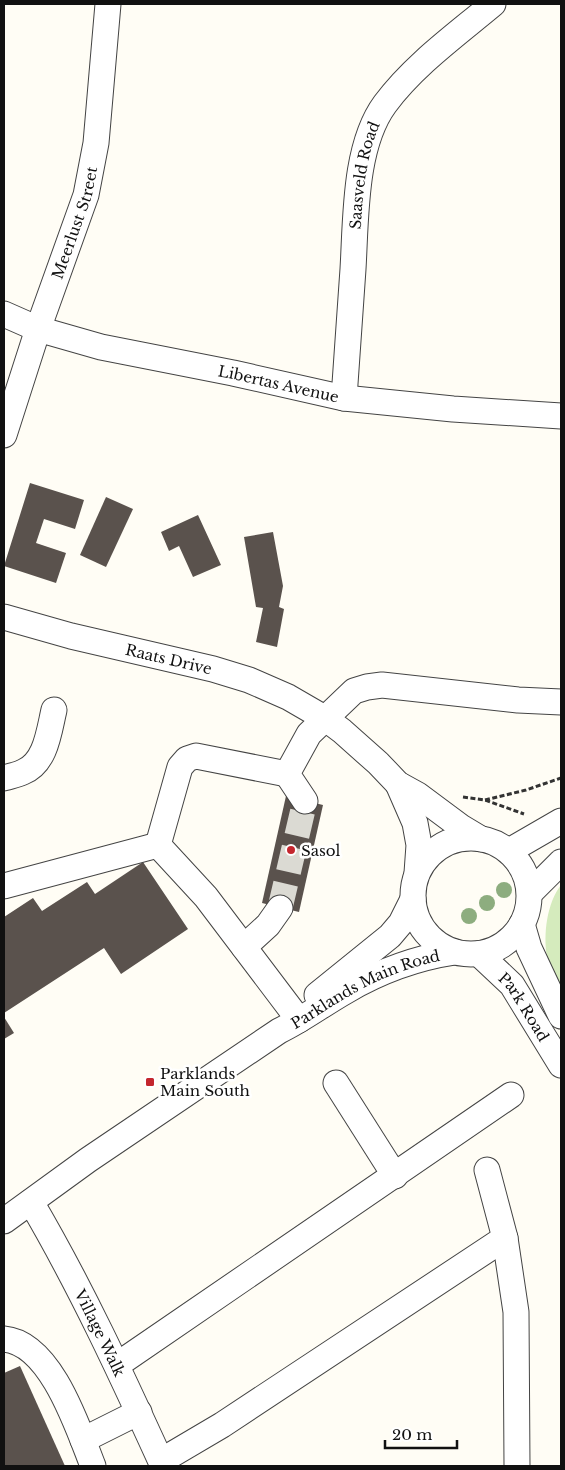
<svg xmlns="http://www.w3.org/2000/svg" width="565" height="1470" viewBox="0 0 565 1470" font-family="'Libre Baskerville',serif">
<rect width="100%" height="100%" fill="#fffdf5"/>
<!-- green -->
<path fill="#d5ebbd" d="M561 885V994C556 982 550 970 547 957 543 934 547 903 561 885Z"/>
<!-- building -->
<g fill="#5a524d">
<path d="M30 483 84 500 75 529 44 519 36 543 66 553 56 583 4 566Z"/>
<path d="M106 497 133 509 106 567 80 555Z"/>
<path d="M198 515 221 565 193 577 179 546 169 551 161 532Z"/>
<path d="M273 532 283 586 279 607 284 609 277 647 256 642 263 608 256 607 244 537Z"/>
<path d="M286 796 323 805 299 912 262 903Z"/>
<path d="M143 862 188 929 121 974 104 948 4 1013V917L33 898 42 911 87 882 95 894Z"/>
<path d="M4 1017 14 1033 4 1039Z"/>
<path d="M20 1366 65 1466H4V1373Z"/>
</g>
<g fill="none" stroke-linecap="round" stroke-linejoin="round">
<!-- minor-tunnel -->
<path stroke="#dbdad3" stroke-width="25" stroke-dasharray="25 12" stroke-linecap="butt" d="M280 908 305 801"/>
<defs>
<g id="minor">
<path id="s1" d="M4 314 38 329 101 347 233 373 344 398 453 409 561 416"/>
<path id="s2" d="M344 398C347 355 350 312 353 269 356 219 354 146 385 104 414 65 456 35 493 4"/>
<path id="s3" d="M4 435 38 329 86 195 96 143 108 4"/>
<path id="s4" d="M4 617 71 636 213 669 249 680 288 697 326 719 342 731 378 763 398 784 418 795 461 827 481 839"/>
<path d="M4 778C10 776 17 775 23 772 46 763 49 731 54 710"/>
<path d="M398 784 415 823 419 845 417 873"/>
<path d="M305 801 287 774 309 734 354 691 367 687 382 685 518 700 561 702"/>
<circle cx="471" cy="896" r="58"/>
<path d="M158 845 206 897 299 1020"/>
<path d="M158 845 180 767 187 759 196 756 287 774"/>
<path d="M509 851 561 821"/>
<path d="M4 886 158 845"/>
<path d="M530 893 561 862"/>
<path d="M522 924 529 948 561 1016"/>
<path d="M244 947 268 925 280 908"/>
<path id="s5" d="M479 954 512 985 561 1065"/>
<path d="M317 995 390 936 401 923 413 899"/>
<path d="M336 1083 395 1176"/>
<path id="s6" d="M31 1202C81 1287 122 1376 163 1466"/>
<path id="s7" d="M4 1221 88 1160 279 1031C302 1020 323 1004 346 991 380 971 415 958 455 952"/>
<path d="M505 1238 516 1312 517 1466"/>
<path d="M4 1339C51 1343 78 1428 93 1466"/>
<path d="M117 1365 511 1095"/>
<path d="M83 1440 139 1412"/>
<path d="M161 1461 222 1425 505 1238 487 1170"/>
</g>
</defs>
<!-- minor casing -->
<use href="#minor" stroke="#444" stroke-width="27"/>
<!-- path -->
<g stroke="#333" stroke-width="3" stroke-dasharray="5 2.5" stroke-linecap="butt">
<path d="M463 797 485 800 524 814"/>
<path d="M485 800 526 790 561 778"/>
</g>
<!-- minor -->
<use href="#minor" stroke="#fff" stroke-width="25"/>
</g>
<!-- trees -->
<g fill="#8dad7f">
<circle cx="504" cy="890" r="8"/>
<circle cx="487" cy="903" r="8"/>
<circle cx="469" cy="916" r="8"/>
</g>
<!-- markers -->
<g fill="#c4262e" stroke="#fff" stroke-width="2">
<circle cx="291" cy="850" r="5"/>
<rect x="145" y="1077" width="10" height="10" rx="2.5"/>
</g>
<g text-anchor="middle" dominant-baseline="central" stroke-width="5" stroke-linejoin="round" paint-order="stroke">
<!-- street labels -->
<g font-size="15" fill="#111" stroke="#fff">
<text stroke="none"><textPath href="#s2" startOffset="224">Saasveld Road</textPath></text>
<text stroke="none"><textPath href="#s3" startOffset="224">Meerlust Street</textPath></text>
<text stroke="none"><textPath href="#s1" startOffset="284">Libertas Avenue</textPath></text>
<text stroke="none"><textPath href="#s4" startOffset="170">Raats Drive</textPath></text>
<text stroke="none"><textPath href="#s7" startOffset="431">Parklands Main Road</textPath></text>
<text stroke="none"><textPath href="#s5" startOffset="70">Park Road</textPath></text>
<text stroke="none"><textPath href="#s6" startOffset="148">Village Walk</textPath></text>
</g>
<!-- poi labels -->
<g font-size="15" fill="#111" stroke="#fff" text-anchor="start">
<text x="301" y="850">Sasol</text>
<text x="160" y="1073">Parklands<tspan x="160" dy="17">Main South</tspan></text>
</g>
</g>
<!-- border -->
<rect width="565" height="1470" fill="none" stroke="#111111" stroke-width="10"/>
<!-- scale -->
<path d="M385 1440v8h72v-8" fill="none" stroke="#111111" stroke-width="2.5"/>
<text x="392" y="1440" font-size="15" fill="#111111" stroke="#ffffff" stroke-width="4" paint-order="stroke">20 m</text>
</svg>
